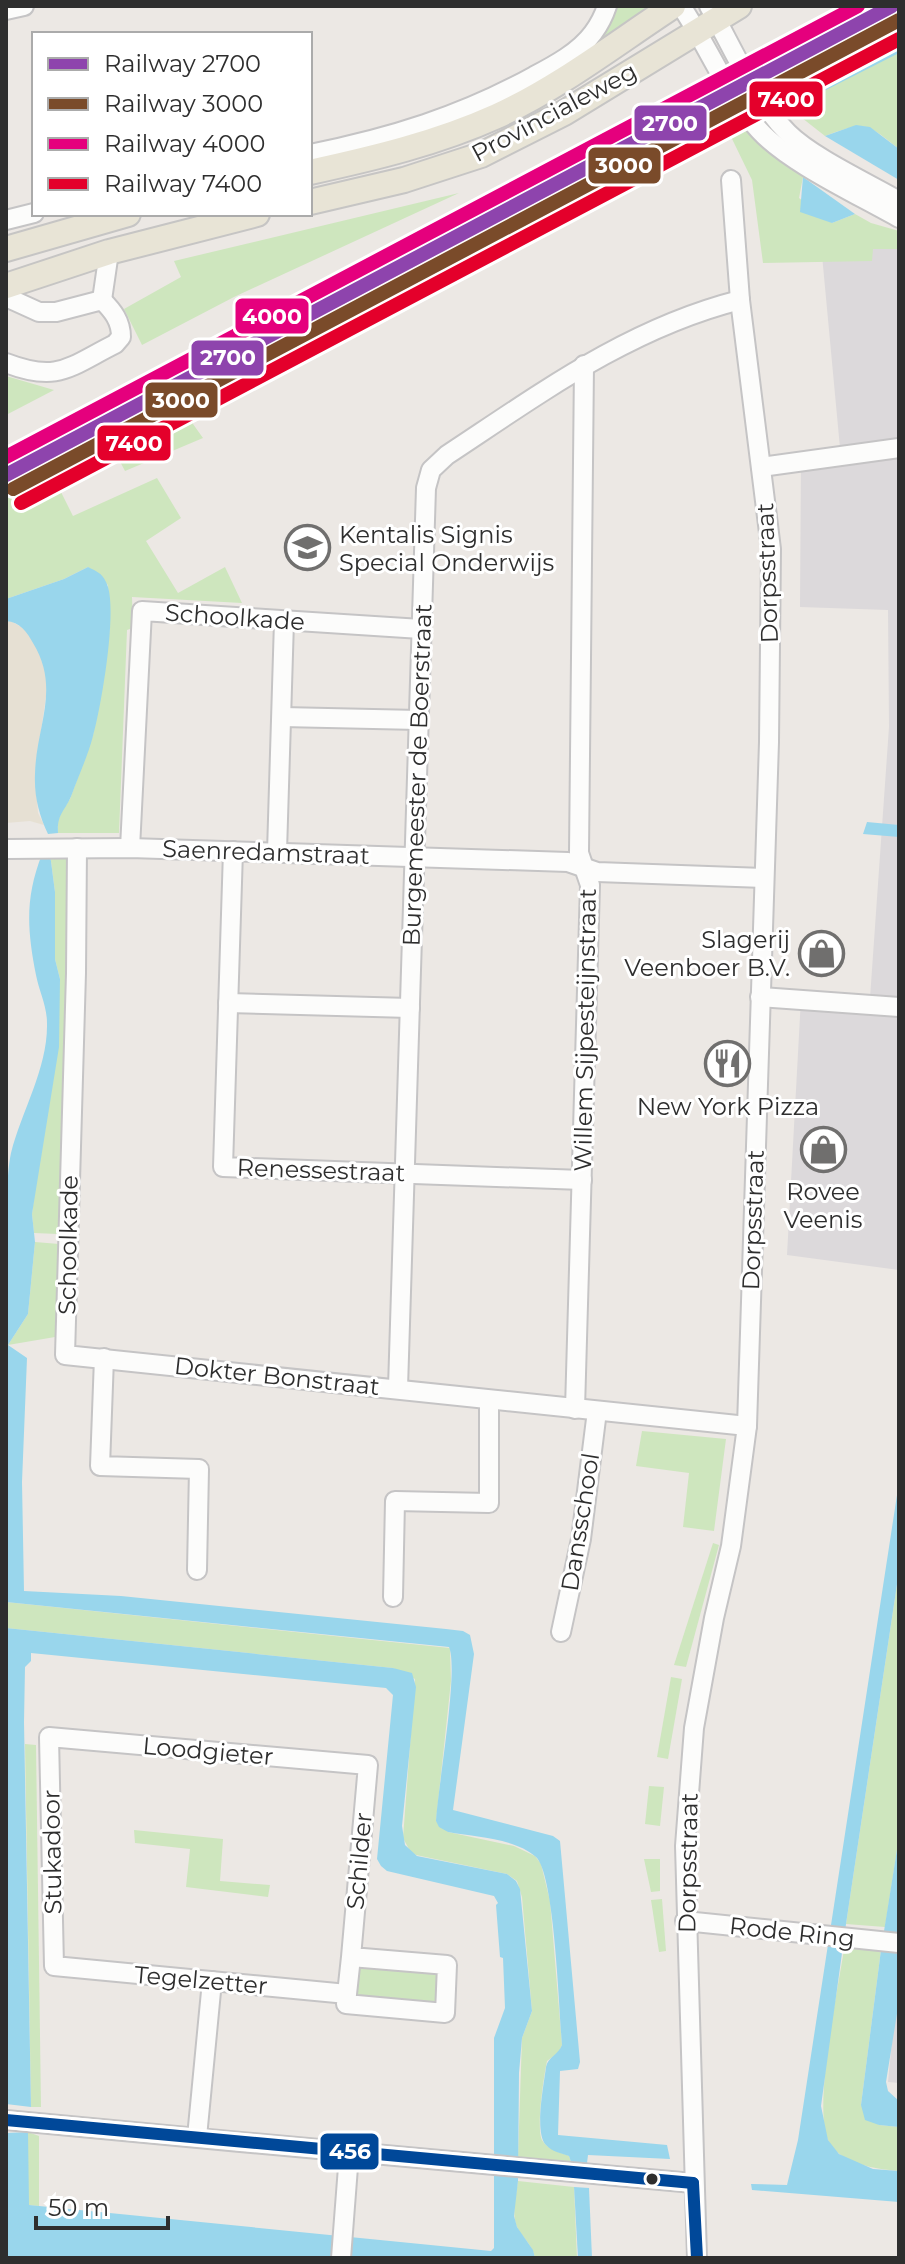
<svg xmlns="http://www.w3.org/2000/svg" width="905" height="2264" viewBox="0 0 905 2264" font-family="Montserrat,sans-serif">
<rect width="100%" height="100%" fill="#ece8e4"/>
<!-- industrial -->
<g fill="#dcd9db">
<path d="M899 232V1270L787 1255 801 998H870L889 727 888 610 800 607 801 458 840 448 822 255Z"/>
<path d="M899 1967V2083L888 2082Z"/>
</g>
<!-- education -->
<path fill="#e6e0d3" d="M6 621H11L26 630 43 659 48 682 35 774 38 813 44 825 30 821 6 823Z"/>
<!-- green -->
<g fill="#cee6be">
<path d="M614 6H648L640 16 592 49Z"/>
<path d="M899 14V149C865 122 866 121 825 136L797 114 772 81Z"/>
<path d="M728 105 748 132 763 147 803 177 799 198 832 223 855 214 871 223 899 231V249H873L872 261 763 263 752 180 718 110Z"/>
<path d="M695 116 704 134 194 403 193 424 203 438 125 471 115 452 55 480 73 516 157 478 181 518 146 541 178 593 225 567 242 603 132 597 133 628 127 630 119 833H58V817L70 799 93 735 110 627 108 585 88 567 64 579 6 599V486Z"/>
<path d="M459 193 234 297 142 345 124 309 181 277 174 261Z"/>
<path d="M6 376 54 390 6 415Z"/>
<path d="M50 854H68L74 871 58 1234 34 1233 32 1214 60 979 55 959V892Z"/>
<path d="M35 1242 59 1244 55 1337 8 1345 28 1314Z"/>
<path d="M642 1431 726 1439 714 1531 683 1527 689 1473 636 1466Z"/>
<path d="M713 1543 719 1545 686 1667 674 1665Z"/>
<path d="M899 1571V1837L885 1927 846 1924Z"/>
<path d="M6 1602 450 1648 451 1681 436 1821 448 1832 514 1846 535 1856 541 1864 550 1901 562 2045 559 2052 547 2061C544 2075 536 2128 542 2140 548 2150 560 2152 569 2156L571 2162 518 2157 522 2038 532 2011 522 1897 517 1881 507 1874 416 1855 410 1851 403 1838 415 1679 393 1668 6 1628Z"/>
<path d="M671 1677 682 1679 668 1759 657 1757Z"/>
<path d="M25 1744 36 1745 41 2107H31Z"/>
<path d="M649 1786 664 1787 660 1826 645 1824Z"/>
<path d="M134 1830 223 1839 220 1881 270 1885 268 1897 186 1887 190 1849 135 1843Z"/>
<path d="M644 1859H660V1891L651 1892Z"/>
<path d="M662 1899 666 1951 659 1952 651 1900Z"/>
<path d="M844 1949 881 1950 861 2105 879 2125 899 2127V2171C876 2169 839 2164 828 2140 813 2106 838 1990 844 1949Z"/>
<path d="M357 1965 439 1974 436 2005 354 1996Z"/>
<path d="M28 2132 39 2136V2206L28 2205Z"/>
<path d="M518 2181 574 2187 577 2258H535C533 2246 524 2239 518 2229 511 2215 516 2197 518 2181Z"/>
</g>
<!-- water -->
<g fill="#99d6ec">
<path d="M899 30V53L820 93 813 86 811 78Z"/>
<path d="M856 125 870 127 899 149V180L825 136Z"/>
<path d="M803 177 855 214 832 223 800 212Z"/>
<path d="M88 567C96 571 102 573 106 582 119 605 101 708 93 736 88 755 79 775 72 794 65 812 57 813 58 833L48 834C39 815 34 796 35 774 36 726 61 689 33 643 27 632 20 622 6 621V599L64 579Z"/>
<path d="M867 822 899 825V837L863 834Z"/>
<path d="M42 854H50L55 892V959L60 979 59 1047 32 1214 35 1242 28 1314 8 1345 27 1358 22 1482 24 1591 121 1596 446 1629 463 1631 470 1635 474 1654 453 1810 553 1836 560 1841 580 2062 578 2069 560 2071 558 2135 667 2145 670 2159 588 2155 587 2163 571 2162 569 2156C561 2153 552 2152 546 2145 534 2133 544 2084 546 2067 548 2057 558 2055 562 2045 559 2013 555 1875 536 1857 515 1838 474 1837 448 1832L439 1827 436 1821C438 1786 459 1670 449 1647L6 1602V1196C8 1182 8 1167 11 1153 22 1110 48 1068 47 1023 47 1006 39 991 36 975 27 929 25 898 42 854Z"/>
<path d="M899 1482V1571L846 1924 821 2106 828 2140 839 2154 873 2169 899 2171V2202L752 2190 751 2184 787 2185 798 2140Z"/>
<path d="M6 1628 393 1668 412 1673 416 1687 402 1826 405 1845 417 1856 507 1874 516 1881 520 1889 532 2011 522 2038 519 2073 518 2181 514 2216 517 2227 533 2250 535 2258H6V2133L28 2132 29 2205 491 2251 494 2248V2038L505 2008 503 1958 500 1957 496 1905 498 1903 494 1896 387 1871 381 1866 377 1859 393 1695 386 1688 31 1653V1661L25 1667 24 1722 31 2107 6 2104Z"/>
<path d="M899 1837V2001L886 2082 888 2091 899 2101V2127L879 2125 865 2120 861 2105 881 1950Z"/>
<path d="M574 2187 589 2188 592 2258H578Z"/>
</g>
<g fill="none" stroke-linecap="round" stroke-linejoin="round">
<defs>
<g id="minor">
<path d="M681 6C708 46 727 95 759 130 789 163 859 195 899 218"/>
<path d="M709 6C733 48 753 98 788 133 812 157 868 183 899 201"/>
<path d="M6 10 24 6"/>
<path d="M310 154C390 138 462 116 534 76 555 65 579 52 593 33 599 25 604 15 607 6"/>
<path d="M6 220 34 213"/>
<path d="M6 297 39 312H56L102 300C113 311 121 321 121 337L115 344C69 367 58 383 6 363"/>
<path d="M102 300 109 252"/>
<path d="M761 467 899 448"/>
<path d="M282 717 419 720"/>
<path d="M77 848 76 973 65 1355 747 1426"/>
<path d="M130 848 142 611 421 629"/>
<path d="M6 849 130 848 568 862 597 872 764 878"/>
<path d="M233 851 223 1167 582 1180"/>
<path d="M277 852 284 621"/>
<path d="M760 997 899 1007"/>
<path d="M228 1003 410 1008"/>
<path d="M104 1358 100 1466 199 1469 197 1570"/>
<path d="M398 1388 426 488 431 470 447 455C541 393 629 328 740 300"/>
<path d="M575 1409 590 885 579 853 584 365"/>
<path d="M393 1597 395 1501 489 1503V1400"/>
<path d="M561 1632 581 1539 597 1411"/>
<path d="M685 1921 899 1943"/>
<path d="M347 1994 351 1957 447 1965 445 2013 346 2004 347 1994 54 1966 49 1737 368 1765 351 1957"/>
<path d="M6 2120C235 2141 464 2164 693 2183"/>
<path d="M197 2137 212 1981"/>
<path d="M341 2258 349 2154"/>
<path d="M697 2258 685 1846 694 1728 714 1618 731 1546 747 1426 769 742 771 549 740 300 731 180"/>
</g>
<g id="major">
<path d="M310 172C374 158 437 143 497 116 560 87 615 44 673 6"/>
<path d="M310 202 404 180 481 155 564 113 739 6"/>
<path d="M6 249 128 214"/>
<path d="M6 286 109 252 257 214"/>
</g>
</defs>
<!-- minor casing -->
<use href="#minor" stroke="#c5c4c5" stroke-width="22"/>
<!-- major casing -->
<use href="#major" stroke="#c6c5c4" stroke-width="28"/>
<!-- minor -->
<use href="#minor" stroke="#fcfcfb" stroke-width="18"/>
<!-- major -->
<use href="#major" stroke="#e8e4d6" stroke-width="24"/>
<defs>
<g id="bus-1">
<path d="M6 2120 693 2183"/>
<path d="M693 2183 697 2258"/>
</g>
</defs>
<!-- bus-1 casing -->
<use href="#bus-1" stroke="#fff" stroke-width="18"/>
<!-- bus-1 -->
<use href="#bus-1" stroke="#004899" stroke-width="12"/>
<defs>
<path id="rail-1" d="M6 475 892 6"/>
<path id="rail-2" d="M13 489 899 20"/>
<path id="rail-3" d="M6 457 858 6"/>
<path id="rail-4" d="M21 503 899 39"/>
</defs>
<!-- rail-1 casing -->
<use href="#rail-1" stroke="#fff" stroke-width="20"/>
<!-- rail-2 casing -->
<use href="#rail-2" stroke="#fff" stroke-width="20"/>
<!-- rail-3 casing -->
<use href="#rail-3" stroke="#fff" stroke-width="20"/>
<!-- rail-4 casing -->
<use href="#rail-4" stroke="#fff" stroke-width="20"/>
<!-- rail-1 -->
<use href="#rail-1" stroke="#8e44ad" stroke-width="14"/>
<!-- rail-2 -->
<use href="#rail-2" stroke="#7a4b2a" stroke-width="14"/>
<!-- rail-3 -->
<use href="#rail-3" stroke="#e5007d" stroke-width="14"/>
<!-- rail-4 -->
<use href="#rail-4" stroke="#e4002b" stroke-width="14"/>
</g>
<!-- icons -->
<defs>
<symbol id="school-ring" viewBox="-11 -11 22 22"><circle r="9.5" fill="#fff" stroke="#706f6e" stroke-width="1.5"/><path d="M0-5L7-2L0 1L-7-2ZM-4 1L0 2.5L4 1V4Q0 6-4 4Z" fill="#706f6e"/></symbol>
<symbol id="shop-ring" viewBox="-11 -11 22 22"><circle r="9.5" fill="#fff" stroke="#706f6e" stroke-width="1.5"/><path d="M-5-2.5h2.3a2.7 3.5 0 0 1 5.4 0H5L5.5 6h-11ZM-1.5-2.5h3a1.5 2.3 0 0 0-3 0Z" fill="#706f6e"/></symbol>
<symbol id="restaurant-ring" viewBox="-11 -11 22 22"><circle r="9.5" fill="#fff" stroke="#706f6e" stroke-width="1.5"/><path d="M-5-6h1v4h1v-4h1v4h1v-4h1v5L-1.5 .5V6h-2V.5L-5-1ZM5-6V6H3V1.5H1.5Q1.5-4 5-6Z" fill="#706f6e"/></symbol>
</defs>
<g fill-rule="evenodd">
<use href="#school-ring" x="282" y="522" width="51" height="51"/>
<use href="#shop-ring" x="796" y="928" width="51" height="51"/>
<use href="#restaurant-ring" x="702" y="1038" width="51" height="51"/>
<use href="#shop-ring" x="798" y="1124" width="51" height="51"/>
</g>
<!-- markers -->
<circle fill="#2e2e2e" stroke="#fff" stroke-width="3" cx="652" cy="2179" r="7"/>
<g text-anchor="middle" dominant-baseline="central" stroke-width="6" stroke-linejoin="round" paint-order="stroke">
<!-- street labels -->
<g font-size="24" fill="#2e2e2e" stroke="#fff">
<text transform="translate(554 112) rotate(-28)">Provincialeweg</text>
<text transform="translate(767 573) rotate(-92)">Dorpsstraat</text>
<text transform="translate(235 617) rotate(4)">Schoolkade</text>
<text transform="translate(417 775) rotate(-88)">Burgemeester de Boerstraat</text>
<text transform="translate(266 852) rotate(2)">Saenredamstraat</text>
<text transform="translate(585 1030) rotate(-89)">Willem Sijpesteijnstraat</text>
<text transform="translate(321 1170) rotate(2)">Renessestraat</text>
<text transform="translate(753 1220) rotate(-88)">Dorpsstraat</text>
<text transform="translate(68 1245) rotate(-89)">Schoolkade</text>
<text transform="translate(277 1376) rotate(6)">Dokter Bonstraat</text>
<text transform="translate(580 1522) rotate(-81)">Dansschool</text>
<text transform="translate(208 1751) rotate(5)">Loodgieter</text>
<text transform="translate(52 1852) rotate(-91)">Stukadoor</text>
<text transform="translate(359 1861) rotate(-85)">Schilder</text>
<text transform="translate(688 1863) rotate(-89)">Dorpsstraat</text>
<text transform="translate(792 1932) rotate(6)">Rode Ring</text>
<text transform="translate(201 1980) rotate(5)">Tegelzetter</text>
</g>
<!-- poi labels -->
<g font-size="24" fill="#2e2e2e" stroke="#fff">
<text x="339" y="534" text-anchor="start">Kentalis Signis<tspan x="339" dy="28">Special Onderwijs</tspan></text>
<text x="790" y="939" text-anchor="end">Slagerij<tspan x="790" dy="28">Veenboer B.V.</tspan></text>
<text x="728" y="1106">New York Pizza</text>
<text x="823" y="1191">Rovee<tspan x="823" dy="28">Veenis</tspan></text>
</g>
</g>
<g stroke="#fff" stroke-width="3">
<rect x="748" y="80" width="76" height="38" rx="8" fill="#e4002b"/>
<rect x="633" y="104" width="75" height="38" rx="8" fill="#8e44ad"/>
<rect x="587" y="146" width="75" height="39" rx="8" fill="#7a4b2a"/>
<rect x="234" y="297" width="76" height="38" rx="8" fill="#e5007d"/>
<rect x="190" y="339" width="75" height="38" rx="8" fill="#8e44ad"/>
<rect x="144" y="381" width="75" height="38" rx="8" fill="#7a4b2a"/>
<rect x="96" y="424" width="76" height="38" rx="8" fill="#e4002b"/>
<rect x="319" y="2132" width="61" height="39" rx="8" fill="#004899"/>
</g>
<g font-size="22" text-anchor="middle" font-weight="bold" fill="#fff">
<text x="786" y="107">7400</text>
<text x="670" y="131">2700</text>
<text x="624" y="173">3000</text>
<text x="272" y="324">4000</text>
<text x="228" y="365">2700</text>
<text x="181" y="408">3000</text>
<text x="134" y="451">7400</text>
<text x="350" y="2159">456</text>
</g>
<!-- border -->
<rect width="905" height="2264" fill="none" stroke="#2e2e2e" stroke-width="16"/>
<!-- legend -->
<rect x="32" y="32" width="280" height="184" fill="#ffffff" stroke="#ababab" stroke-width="2"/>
<rect x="48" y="58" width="40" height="12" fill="#8e44ad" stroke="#ababab" stroke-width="2"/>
<text x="104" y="72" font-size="24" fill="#2e2e2e">Railway 2700</text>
<rect x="48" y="98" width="40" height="12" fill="#7a4b2a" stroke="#ababab" stroke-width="2"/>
<text x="104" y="112" font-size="24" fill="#2e2e2e">Railway 3000</text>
<rect x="48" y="138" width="40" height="12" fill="#e5007d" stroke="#ababab" stroke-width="2"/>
<text x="104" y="152" font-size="24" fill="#2e2e2e">Railway 4000</text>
<rect x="48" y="178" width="40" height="12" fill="#e4002b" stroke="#ababab" stroke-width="2"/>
<text x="104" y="192" font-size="24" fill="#2e2e2e">Railway 7400</text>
<!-- scale -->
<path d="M36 2216v12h132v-12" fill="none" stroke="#2e2e2e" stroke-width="4"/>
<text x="48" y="2216" font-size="24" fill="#2e2e2e" stroke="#ffffff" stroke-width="6" paint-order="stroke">50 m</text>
</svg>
